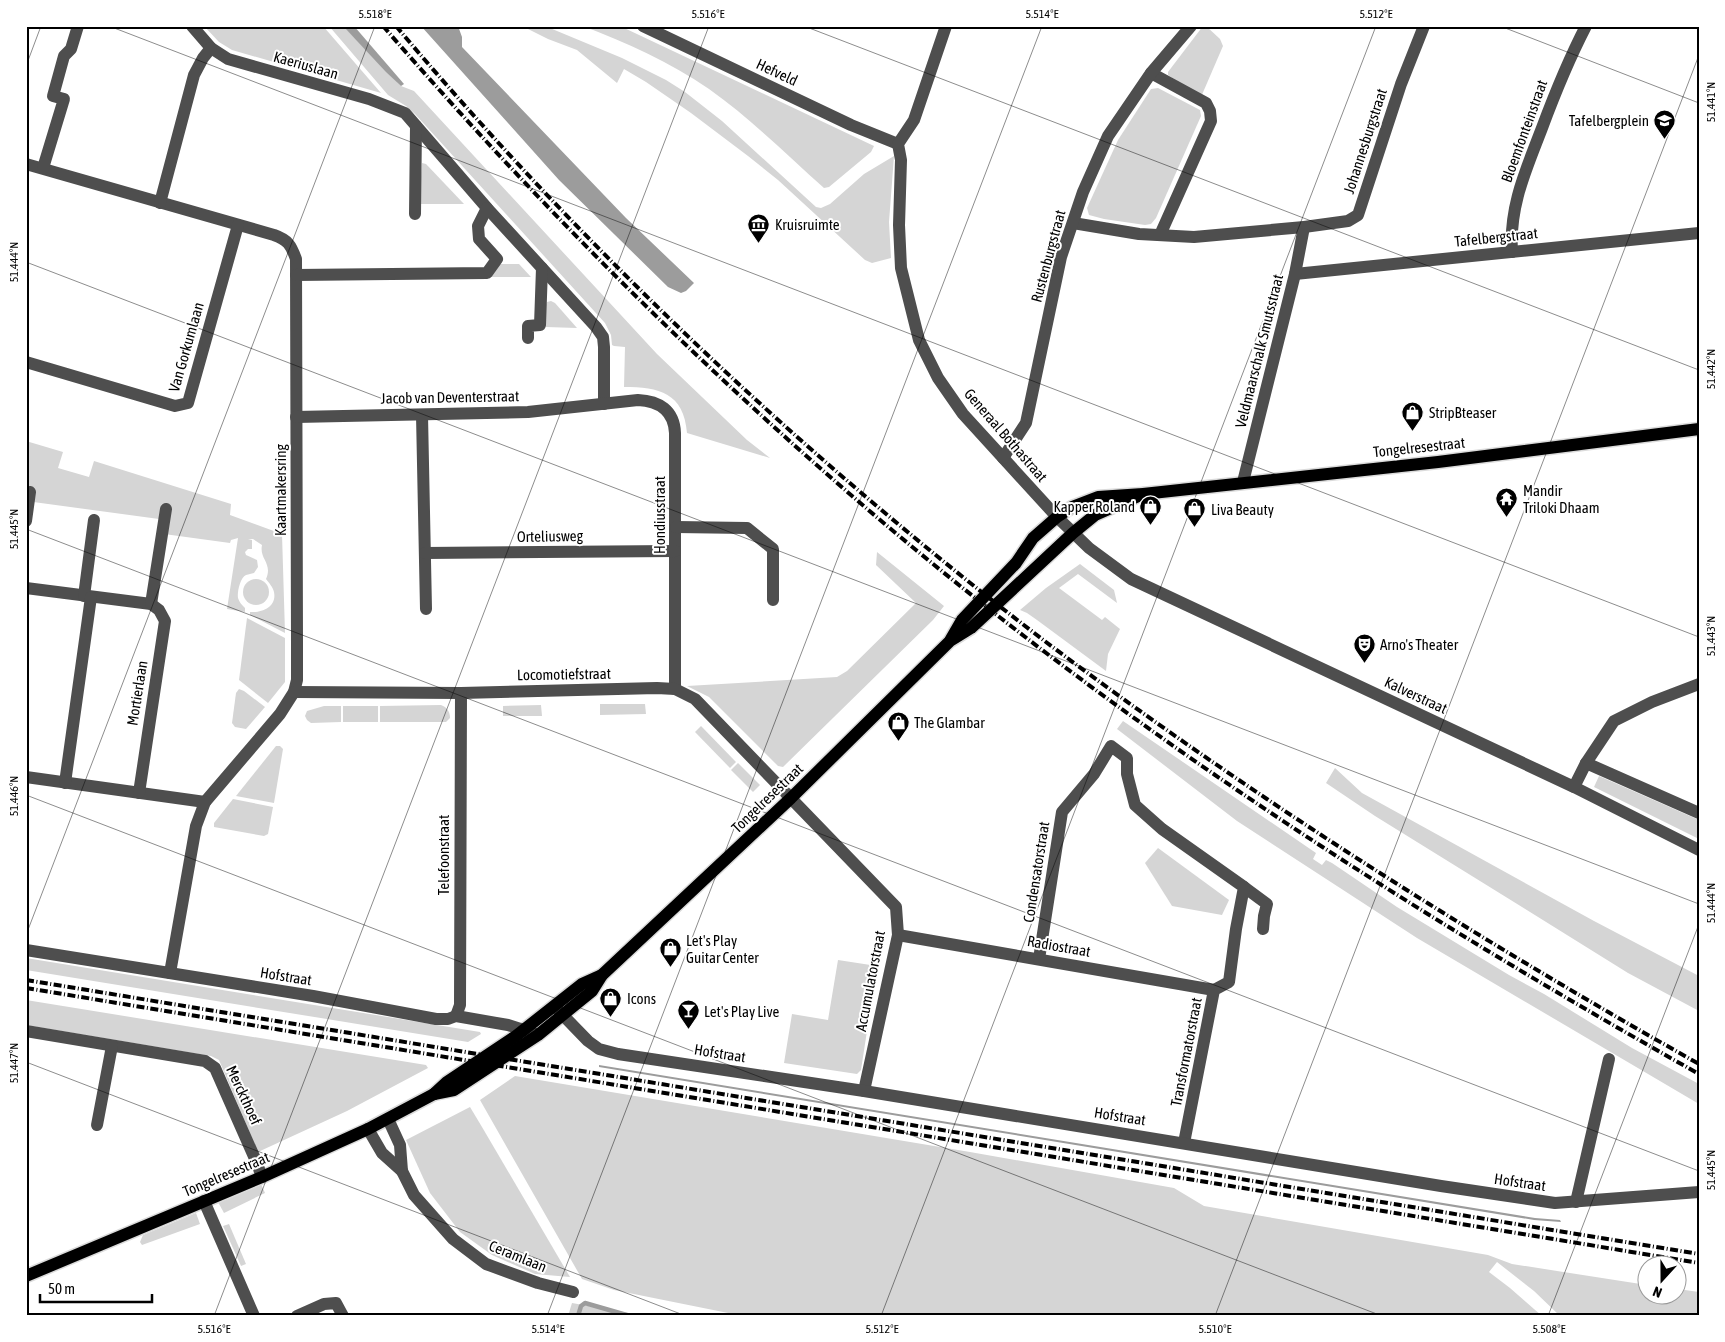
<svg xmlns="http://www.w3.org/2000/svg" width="1725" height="1342" viewBox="0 0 1725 1342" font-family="'Asap Condensed',sans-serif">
<rect width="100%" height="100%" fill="#fff"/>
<!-- green -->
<g fill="#d5d5d5">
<path d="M204 26H323L381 93 232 50 219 42Z"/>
<path d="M329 26H343L401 86 414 91 657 354 747 440 770 458 687 433C684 393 659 387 624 387L625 347 614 346 612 345 611 335 605 323 415 114 406 106 388 95Z"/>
<path d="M522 26H545L622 58 666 80 685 92 722 121 816 207 821 208 830 204 864 174 894 156 889 222 891 258 872 263 865 260 778 180 748 156 691 113 646 82 624 69 617 83 577 50 548 39Z"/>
<path d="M583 26H620L874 146 871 152 829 187 824 188C787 155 750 118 709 89 670 62 627 43 583 26Z"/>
<path d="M1203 26H1206L1220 39 1223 46 1201 97 1168 75V72Z"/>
<path d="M1158 88 1200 110 1201 116 1156 218 1151 224 1145 225 1104 219 1089 215 1087 208 1118 140 1151 89Z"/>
<path d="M422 163 426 164 464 204H419Z"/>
<path d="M499 264H519L531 277H489Z"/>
<path d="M551 301 555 303 577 328 546 327V305L547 302Z"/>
<path d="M26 441 63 452 58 468 89 477 94 461 231 504 230 515 282 534 285 633 250 615V612C262 613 277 607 274 592 273 587 269 583 266 579 273 563 259 559 262 545L253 539H248L252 540V549H248L245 552 246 555 257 560 258 567 254 573C251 574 249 574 246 575 240 578 237 592 238 598 239 602 242 605 245 608V612L227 609 238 538 231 540 230 543 164 534 159 519 26 501Z"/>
<path d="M877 552 944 606 933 620 783 767 778 766 709 697 687 686 837 677 847 671 916 603 876 565Z"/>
<path d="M1080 564 1114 590 1117 603 1078 574 1059 588 1102 620 1105 617 1120 629 1108 654 1106 671 1037 620 1027 613 1020 610 1046 588Z"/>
<circle cx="256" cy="592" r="13"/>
<path d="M247 618 285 638V682L268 703 239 680Z"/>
<path d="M239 689 244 691 265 707 246 729 235 727 232 723 236 693Z"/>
<path d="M600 704H645L646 714 600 715Z"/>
<path d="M441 705C447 707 450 712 450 718L446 722H380V706Z"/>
<path d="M541 705 542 716H503V706Z"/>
<path d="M324 706H341V722L311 723 307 720 305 716 307 711Z"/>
<rect x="343" y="706" width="35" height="16"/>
<path d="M1123 721 1316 853 1313 859 1322 865 1326 860 1332 863 1397 907 1509 975 1544 994 1632 1048 1699 1084V1104L1417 938 1237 821 1117 729Z"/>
<path d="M701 726 736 762 730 768 695 732Z"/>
<path d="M276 746H280L283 749 274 803 236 796Z"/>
<path d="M738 763 760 785 753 792 731 770Z"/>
<path d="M1335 768 1362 793 1594 921 1699 976V1011L1628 973 1522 907 1375 816 1326 783Z"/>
<path d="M1599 776 1699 820V839L1594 787Z"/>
<path d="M233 799 273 807 268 834 264 836 214 827V823Z"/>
<path d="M1158 848 1229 900 1222 915 1172 906 1145 863Z"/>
<path d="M26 958 480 1032 481 1034 468 1042 26 970Z"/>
<path d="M838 960 877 966 861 1070 857 1074 784 1063 792 1014 828 1020Z"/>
<path d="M26 1000 426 1065 428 1068 347 1111 258 1152 219 1060 211 1056 26 1025Z"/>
<path d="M515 1076 970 1152 1174 1188 1204 1206 1488 1255 1512 1264 1647 1285 1648 1294H1678V1289L1699 1292V1316H1560L1534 1291 1497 1262 1489 1272 1510 1288 1542 1316H743L614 1290 582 1279 480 1100Z"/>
<path d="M470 1107 482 1127 570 1277 535 1274 492 1255 460 1232 430 1193 406 1140Z"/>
<path d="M261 1184 265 1193 224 1213 218 1202Z"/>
<path d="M196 1213 200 1224 142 1245 140 1242 143 1235Z"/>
<path d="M229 1224 246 1264 241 1266 223 1226Z"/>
<path d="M572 1303 640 1315 645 1316H568Z"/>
</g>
<!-- water -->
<g fill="#9c9c9c">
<path d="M343 26H354L404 84 401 86 386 72Z"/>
<path d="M421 26H458L462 37V47L626 218 694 283 686 291 681 293 668 287 559 180Z"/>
<path d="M599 1065 1535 1218 1560 1220 1561 1222 1534 1220 599 1067Z"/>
</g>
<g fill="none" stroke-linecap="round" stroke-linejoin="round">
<!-- stream -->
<path stroke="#9c9c9c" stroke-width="4.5" d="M578 1316 581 1306 585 1303 630 1316"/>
<defs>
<g id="major">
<path d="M951 639 962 620 1016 563 1033 538 1057 517 1072 507 1098 497 1143 494 1438 462 1699 429"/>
<path d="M434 1094 447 1082 516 1036 582 984 602 975"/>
<path d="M26 1276 262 1177 368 1129 434 1094 454 1090 538 1035 592 991 602 975 791 798 950 641 971 628 1073 533 1095 515 1143 494"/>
</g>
</defs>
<!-- major casing -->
<use href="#major" stroke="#dbdbdb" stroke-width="15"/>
<!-- minor -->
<g stroke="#4e4e4e" stroke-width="12">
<path d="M192 26 211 48 228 59 369 99 405 113 487 208 596 327 603 337 604 347V404"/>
<path d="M643 26 851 125 898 144"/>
<path d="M946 26 914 120 898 144 901 160 899 225 901 268 919 340 938 378 963 414 1057 517 1089 548 1131 579 1574 787 1699 850"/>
<path d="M1151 73 1206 103 1210 111 1211 121 1160 235"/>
<path d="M26 164 274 235C288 240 291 245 296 259L297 641V680L294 692 280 714 205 802 26 777"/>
<path d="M43 168 64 99 53 96 64 56 71 49 78 26"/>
<path d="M160 203 194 75 203 58 211 48"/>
<path d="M415 214 416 126"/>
<path d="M1073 223 1139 234 1194 237 1304 227 1348 221 1358 215 1401 84 1424 26"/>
<path d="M1512 252C1509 206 1526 170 1542 128 1555 93 1569 59 1586 26"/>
<path d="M1295 274 1699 233"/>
<path d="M296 275 487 273 497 259 479 239 478 226 487 208"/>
<path d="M528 338V326L540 325 542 268"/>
<path d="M26 362 175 406 188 403 238 225"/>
<path d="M422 415 426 609"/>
<path d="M296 417 528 412 638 400C659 401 674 410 675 433V689"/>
<path d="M1003 458 1026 423 1061 257 1083 192 1108 136 1151 73 1191 26"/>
<path d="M1243 482 1295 274 1304 227"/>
<path d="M26 521 30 492"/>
<path d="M676 527 747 528 773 549V600"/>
<path d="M425 553 675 551"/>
<path d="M26 588 151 604 159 610 165 621 139 793"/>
<path d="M84 596 94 520"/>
<path d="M151 604 166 509"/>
<path d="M294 692 461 693 657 688 675 689 695 699 896 907 898 935 864 1091"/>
<path d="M1586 763 1699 813"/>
<path d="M65 783 91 597"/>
<path d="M1574 787 1586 763 1614 721 1652 702 1699 684"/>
<path d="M1244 887 1267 904 1264 916 1263 929"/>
<path d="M898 935 1214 990"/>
<path d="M26 950 313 996 436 1019H448L456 1016 508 1025 533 1033"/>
<path d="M1039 959 1062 812 1094 774 1111 746 1127 758V774L1135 805 1162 829 1244 887 1236 929 1229 982 1214 990 1184 1143"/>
<path d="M170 973 196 826 205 802"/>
<path d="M556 1008 588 1041 599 1049 618 1054 864 1091 1441 1186 1555 1203 1699 1192"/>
<path d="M456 1016 460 1005 461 693"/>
<path d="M26 1031 205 1061 215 1068 256 1161 262 1177"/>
<path d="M388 1119 400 1145 402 1171 414 1195 453 1239 486 1264 538 1283 573 1292"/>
<path d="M97 1125 112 1046"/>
<path d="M368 1129 382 1153 402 1171"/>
<path d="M204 1201 254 1316"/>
<path d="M1576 1202 1609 1059"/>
<path d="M297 1316 324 1304 336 1303 343 1316"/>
</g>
<!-- major -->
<use href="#major" stroke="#000" stroke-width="12"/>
<!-- rail -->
<g stroke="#000" stroke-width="4" stroke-dasharray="8 2.5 1 2.5" stroke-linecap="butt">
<path d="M383 26C547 215 724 391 916 550 1158 750 1425 920 1699 1074"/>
<path d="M396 26C585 251 809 461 1042 639 1250 796 1472 936 1699 1064"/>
<path d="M26 980 1699 1254"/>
<path d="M26 988 1699 1263"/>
</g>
</g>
<!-- ticks -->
<path fill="none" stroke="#000" stroke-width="1" stroke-opacity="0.45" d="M109 26 1699 637M804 26 1699 370M1500 26 1699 103M26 66 41 26M26 262 1699 904M26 529 1699 1171M26 795 1382 1316M26 935 375 26M26 1062 686 1316M214 1316 709 26M547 1316 1042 26M881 1316 1376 26M1215 1316 1699 55M1548 1316 1699 924"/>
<!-- icons -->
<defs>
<symbol id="school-pin" viewBox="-11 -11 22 30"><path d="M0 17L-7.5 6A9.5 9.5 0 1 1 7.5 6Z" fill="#000" stroke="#fff"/><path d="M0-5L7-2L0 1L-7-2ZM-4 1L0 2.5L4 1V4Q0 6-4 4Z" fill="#fff"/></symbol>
<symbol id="museum-pin" viewBox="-11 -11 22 30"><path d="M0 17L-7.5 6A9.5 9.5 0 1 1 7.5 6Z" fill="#000" stroke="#fff"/><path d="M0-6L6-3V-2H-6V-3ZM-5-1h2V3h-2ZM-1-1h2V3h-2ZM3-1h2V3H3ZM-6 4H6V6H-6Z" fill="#fff"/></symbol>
<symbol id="shop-pin" viewBox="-11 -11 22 30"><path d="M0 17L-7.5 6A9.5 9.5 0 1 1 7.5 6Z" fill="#000" stroke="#fff"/><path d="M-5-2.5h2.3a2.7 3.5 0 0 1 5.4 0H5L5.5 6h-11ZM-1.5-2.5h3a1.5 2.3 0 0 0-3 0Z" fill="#fff"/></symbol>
<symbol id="temple-pin" viewBox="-11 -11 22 30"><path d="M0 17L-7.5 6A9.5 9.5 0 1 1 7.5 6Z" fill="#000" stroke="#fff"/><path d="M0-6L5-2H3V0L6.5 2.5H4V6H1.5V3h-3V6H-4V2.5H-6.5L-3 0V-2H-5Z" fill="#fff"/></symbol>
<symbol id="theatre-pin" viewBox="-11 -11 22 30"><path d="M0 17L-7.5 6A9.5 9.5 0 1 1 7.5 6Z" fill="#000" stroke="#fff"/><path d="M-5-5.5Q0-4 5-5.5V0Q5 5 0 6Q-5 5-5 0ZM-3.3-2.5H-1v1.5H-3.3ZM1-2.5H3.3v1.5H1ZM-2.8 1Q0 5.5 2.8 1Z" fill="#fff"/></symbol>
<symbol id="bar-pin" viewBox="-11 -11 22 30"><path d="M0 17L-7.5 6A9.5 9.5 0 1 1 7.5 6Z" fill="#000" stroke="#fff"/><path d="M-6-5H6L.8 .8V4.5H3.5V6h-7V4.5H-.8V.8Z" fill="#fff"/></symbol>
</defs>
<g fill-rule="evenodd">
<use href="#school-pin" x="1652" y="108" width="25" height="34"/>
<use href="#museum-pin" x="746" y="212" width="25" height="34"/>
<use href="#shop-pin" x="1400" y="400" width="25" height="34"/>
<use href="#temple-pin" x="1494" y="486" width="25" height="34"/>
<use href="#shop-pin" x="1138" y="494" width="25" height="34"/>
<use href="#shop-pin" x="1182" y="496" width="25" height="34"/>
<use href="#theatre-pin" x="1352" y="632" width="25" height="34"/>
<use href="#shop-pin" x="886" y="710" width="25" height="34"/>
<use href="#shop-pin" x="658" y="936" width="25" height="34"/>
<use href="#shop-pin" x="598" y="986" width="25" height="34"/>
<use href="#bar-pin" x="676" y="998" width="25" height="34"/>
</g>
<g text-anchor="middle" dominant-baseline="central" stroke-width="4" stroke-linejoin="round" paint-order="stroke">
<!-- street labels -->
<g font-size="15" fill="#000" stroke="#fff">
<text transform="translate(306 65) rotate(16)">Kaeriuslaan</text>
<text transform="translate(777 72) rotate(25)">Hefveld</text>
<text transform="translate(1524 131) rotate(-70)">Bloemfonteinstraat</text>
<text transform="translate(1365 141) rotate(-72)">Johannesburgstraat</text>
<text transform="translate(1496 237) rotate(-6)">Tafelbergstraat</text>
<text transform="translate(1048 256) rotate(-75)">Rustenburgstraat</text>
<text transform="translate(186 347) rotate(-74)">Van Gorkumlaan</text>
<text transform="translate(1259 351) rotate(-76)">Veldmaarschalk Smutsstraat</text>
<text transform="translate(450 397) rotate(-1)">Jacob van Deventerstraat</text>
<text transform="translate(1006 435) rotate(49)">Generaal Bothastraat</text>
<text transform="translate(1419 447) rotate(-6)">Tongelresestraat</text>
<text transform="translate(280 490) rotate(-90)">Kaartmakersring</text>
<text transform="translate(659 515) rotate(-90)">Hondiusstraat</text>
<text transform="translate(550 536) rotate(-1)">Orteliusweg</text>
<text transform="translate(564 674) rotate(-1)">Locomotiefstraat</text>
<text transform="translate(137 693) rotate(-81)">Mortierlaan</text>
<text transform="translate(1416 695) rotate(25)">Kalverstraat</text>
<text transform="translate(767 798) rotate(-44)">Tongelresestraat</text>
<text transform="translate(443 855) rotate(-90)">Telefoonstraat</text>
<text transform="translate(1036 872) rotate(-81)">Condensatorstraat</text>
<text transform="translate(1059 946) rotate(10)">Radiostraat</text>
<text transform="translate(286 976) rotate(9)">Hofstraat</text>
<text transform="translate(870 981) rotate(-79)">Accumulatorstraat</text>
<text transform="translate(1186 1052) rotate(-79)">Transformatorstraat</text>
<text transform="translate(720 1053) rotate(9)">Hofstraat</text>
<text transform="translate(244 1095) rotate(65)">Merckthoef</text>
<text transform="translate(1120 1116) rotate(9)">Hofstraat</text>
<text transform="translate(226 1174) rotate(-23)">Tongelresestraat</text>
<text transform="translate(1520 1182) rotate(8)">Hofstraat</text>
<text transform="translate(518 1256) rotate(22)">Ceramlaan</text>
</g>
<!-- poi labels -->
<g font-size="15" fill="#000" stroke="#fff" text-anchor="start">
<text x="1649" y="120" text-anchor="end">Tafelbergplein</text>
<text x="775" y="224">Kruisruimte</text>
<text x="1429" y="412">StripBteaser</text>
<text x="1523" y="490">Mandir<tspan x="1523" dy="17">Triloki Dhaam</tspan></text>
<text x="1135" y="506" text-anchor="end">Kapper Roland</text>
<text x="1211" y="509">Liva Beauty</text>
<text x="1380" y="644">Arno's Theater</text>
<text x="914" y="722">The Glambar</text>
<text x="686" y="940">Let's Play<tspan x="686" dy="17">Guitar Center</tspan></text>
<text x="627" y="998">Icons</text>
<text x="704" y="1011">Let's Play Live</text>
</g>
</g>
<!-- border -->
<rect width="1725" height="1342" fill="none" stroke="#ffffff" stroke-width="55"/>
<!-- north arrow -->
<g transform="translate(1662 1280) rotate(201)"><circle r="24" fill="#ffffff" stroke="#999999"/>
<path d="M0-4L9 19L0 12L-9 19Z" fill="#000000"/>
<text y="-8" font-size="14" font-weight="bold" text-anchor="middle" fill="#000000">N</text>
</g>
<!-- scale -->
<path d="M40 1294v8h112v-8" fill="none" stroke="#000000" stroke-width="2.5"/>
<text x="48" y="1294" font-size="15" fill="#000000" stroke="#ffffff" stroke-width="4" paint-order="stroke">50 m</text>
<rect x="28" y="28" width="1670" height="1286" fill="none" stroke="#000" stroke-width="2"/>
<g font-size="12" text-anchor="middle" fill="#000">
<text x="375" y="18">5.518°E</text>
<text x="708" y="18">5.516°E</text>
<text x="1042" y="18">5.514°E</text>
<text x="1376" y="18">5.512°E</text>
<text transform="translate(1711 102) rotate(-90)" y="4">51.441°N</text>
<text transform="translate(14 262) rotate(-90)" y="4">51.444°N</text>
<text transform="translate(1711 369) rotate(-90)" y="4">51.442°N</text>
<text transform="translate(14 529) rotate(-90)" y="4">51.445°N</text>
<text transform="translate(1711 636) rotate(-90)" y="4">51.443°N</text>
<text transform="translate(14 796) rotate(-90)" y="4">51.446°N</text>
<text transform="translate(1711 903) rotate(-90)" y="4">51.444°N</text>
<text transform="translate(14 1063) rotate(-90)" y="4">51.447°N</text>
<text transform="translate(1711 1170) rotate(-90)" y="4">51.445°N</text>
<text x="214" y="1333">5.516°E</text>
<text x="548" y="1333">5.514°E</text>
<text x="882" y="1333">5.512°E</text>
<text x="1215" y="1333">5.510°E</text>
<text x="1549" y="1333">5.508°E</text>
</g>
</svg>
